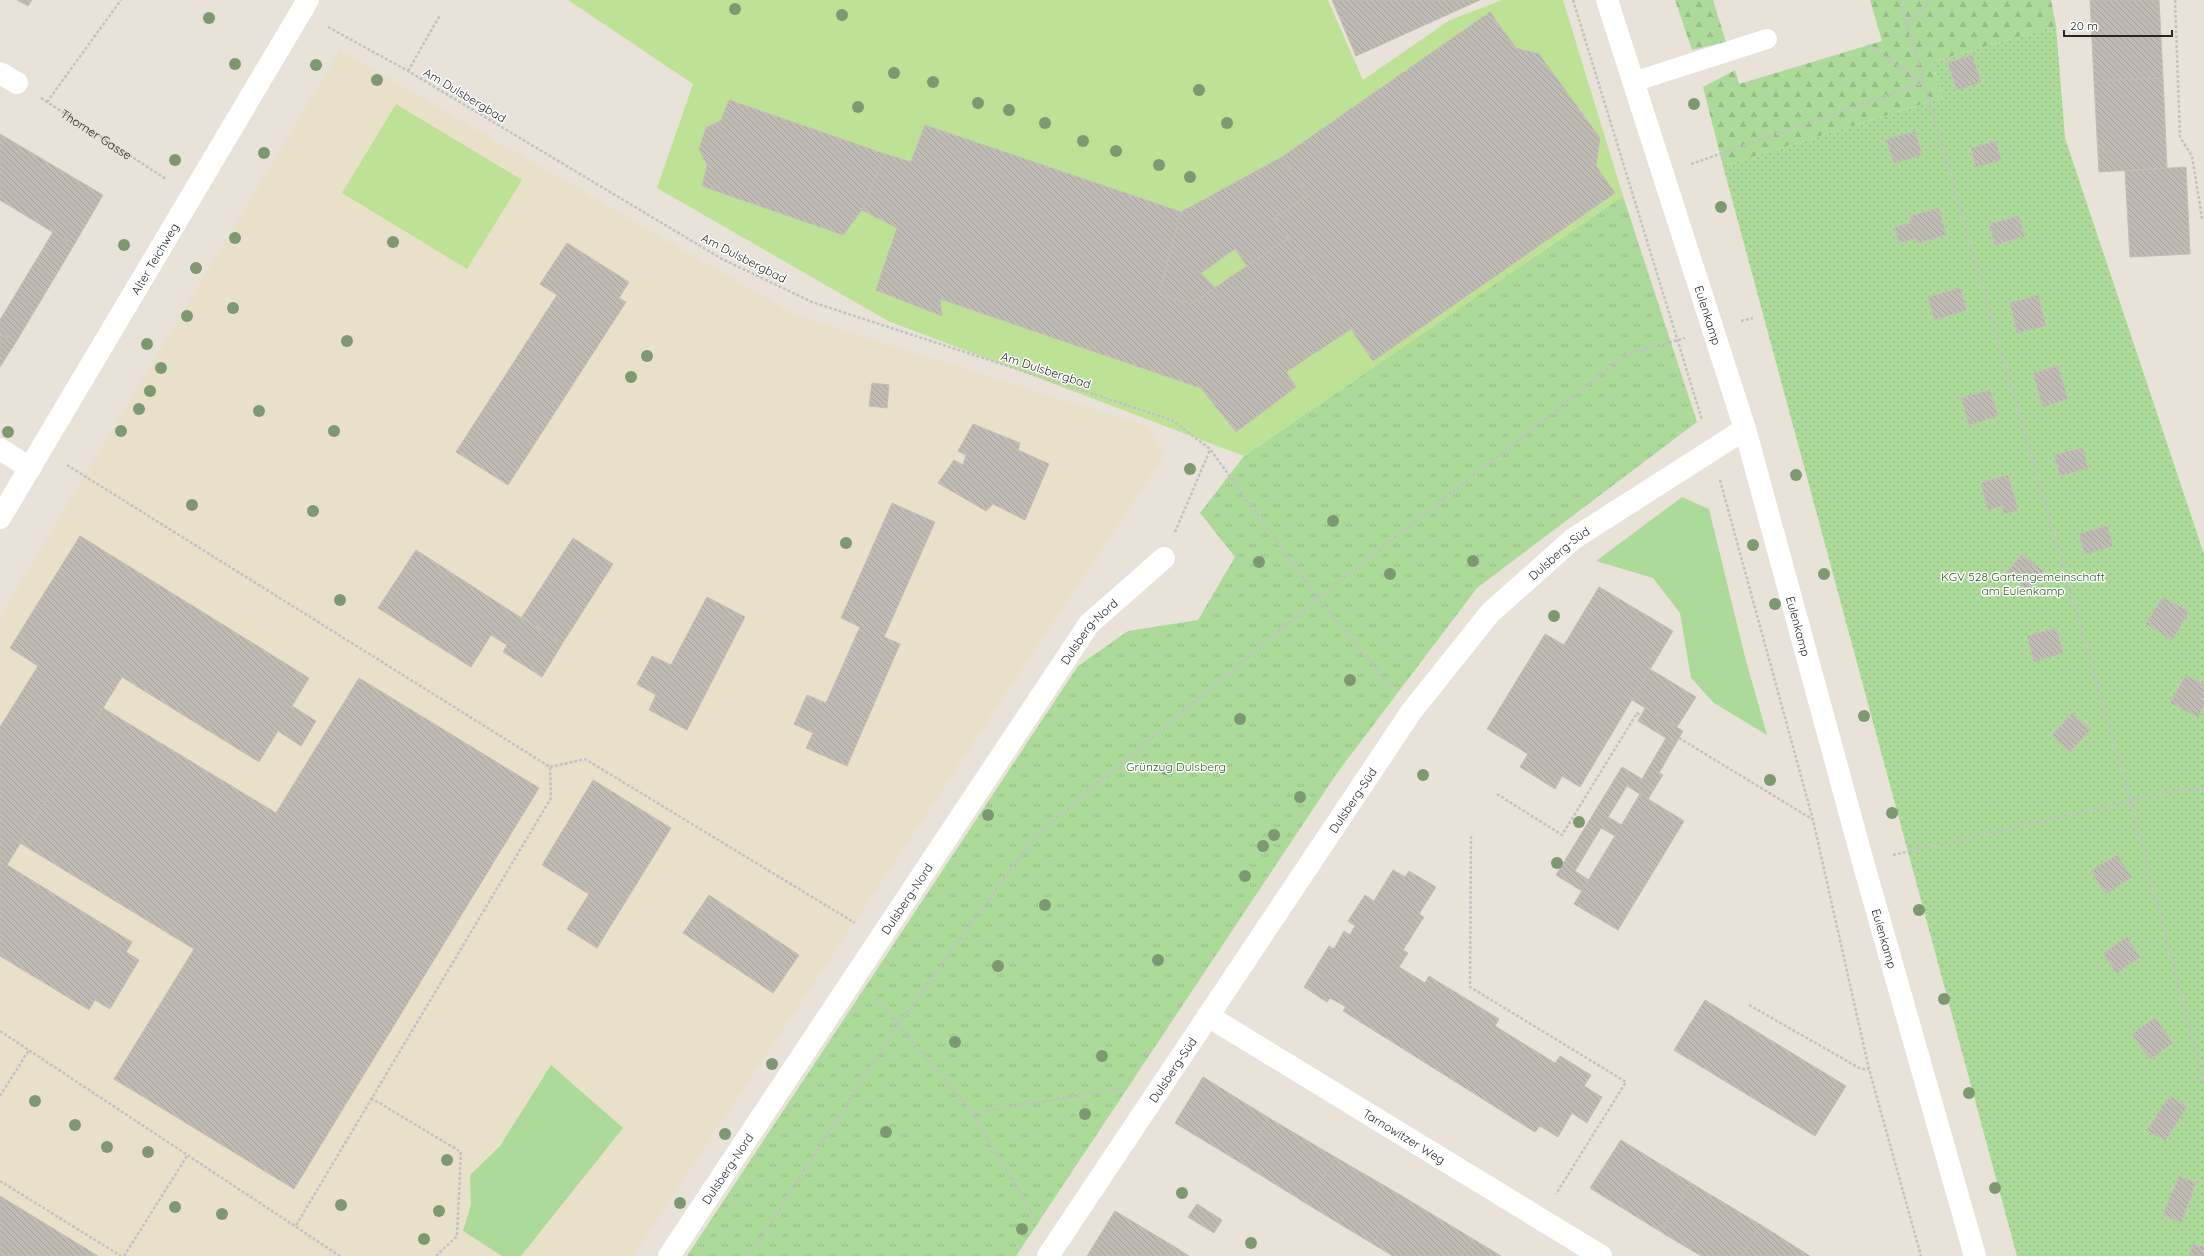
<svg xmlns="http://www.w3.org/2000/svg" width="2204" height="1256" viewBox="0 0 2204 1256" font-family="Quicksand,sans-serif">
<defs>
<pattern id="forest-firs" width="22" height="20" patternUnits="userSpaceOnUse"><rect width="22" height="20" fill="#acdb99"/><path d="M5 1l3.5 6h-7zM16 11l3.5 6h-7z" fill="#94bc84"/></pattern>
<pattern id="park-tufts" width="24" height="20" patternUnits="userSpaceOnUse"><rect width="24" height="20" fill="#acdb99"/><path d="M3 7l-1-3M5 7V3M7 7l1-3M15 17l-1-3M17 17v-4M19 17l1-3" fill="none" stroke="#94bc84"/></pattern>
<pattern id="garden-dots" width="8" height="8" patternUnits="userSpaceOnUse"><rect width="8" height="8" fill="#acdb99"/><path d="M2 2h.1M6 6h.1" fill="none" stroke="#94bc84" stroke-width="1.8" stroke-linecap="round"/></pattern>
<pattern id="building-back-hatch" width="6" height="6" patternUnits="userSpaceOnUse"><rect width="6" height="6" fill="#c0bcb5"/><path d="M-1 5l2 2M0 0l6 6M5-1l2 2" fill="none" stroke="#a5a19c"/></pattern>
</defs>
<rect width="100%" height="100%" fill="#e8e2d9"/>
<!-- education -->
<path fill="#e9e0c9" d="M340 50 795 315 1148 427 1164 455 633 1256H0V617Z"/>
<!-- grass -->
<g fill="#acdb99">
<path d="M1682 497 1709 509 1745 657 1767 735 1714 703 1691 678 1680 613 1653 578 1596 561Z"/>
<path d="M551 1065 623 1128 521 1256H502L463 1231 471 1205 470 1175 500 1146Z"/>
</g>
<!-- forest -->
<g fill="url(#forest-firs)">
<path d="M1675 0H1713L1726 42 1692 50Z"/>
<path d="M1870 0H2051L2056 26 1932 62 1943 98 1723 166 1703 87 1735 70 1739 84 1882 41Z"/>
</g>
<!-- park -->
<path fill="url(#park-tufts)" d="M1623 196 1697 422 1477 588 1337 773 1016 1256H687L1078 666 1128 631 1198 620 1235 557 1200 513 1244 456Z"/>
<!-- garden -->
<path fill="url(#garden-dots)" d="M2056 26 2065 138 2204 554V1256H2017L1723 166 1943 98 1932 62Z"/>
<!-- pitch -->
<g fill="#bde295">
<path d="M568 0H1328L1363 80 1450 20 1502 0H1563L1623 196 1244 456 888 321 657 188 693 84Z"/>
<path d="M396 104 522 180 467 269 342 193Z"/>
</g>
<!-- building -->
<g fill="url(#building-back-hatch)" stroke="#c3beb3">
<path d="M17 0H32L28 6Z"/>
<path d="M1332 0H1480L1356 56Z"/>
<path d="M2090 0H2159L2163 78 2094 81Z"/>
<path d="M1490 12 1516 48 1539 54 1600 138 1596 166 1615 193 1373 361 1274 218 1308 195 1282 157Z"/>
<path d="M1972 55 1981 82 1957 90 1948 63Z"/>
<path d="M2163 78 2167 168 2099 172 2094 81Z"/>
<path d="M729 100 885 154 862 210 843 235 702 186 707 165 699 149 706 128 721 120Z"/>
<path d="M925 125 1181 212 1159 294 1191 304 1288 238 1351 329 1286 372 1296 387 1236 432 1201 388 940 299 942 316 876 290 897 228 862 210 885 154 911 162Z"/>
<path d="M1915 131 1922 155 1894 163 1886 140Z"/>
<path d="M0 134 103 195 74 245 0 200Z"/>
<path d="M1996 141 2001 160 1976 167 1971 148Z"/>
<path d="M1282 157 1308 195 1274 218 1288 238 1247 266 1235 249 1201 273 1215 288 1191 304 1159 294 1181 212Z"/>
<path d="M2186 167 2190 254 2130 257 2125 171Z"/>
<path d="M1939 208 1946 235 1917 243 1916 238 1899 243 1895 227 1912 223 1910 216Z"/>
<path d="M2019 216 2025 236 1995 245 1989 224Z"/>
<path d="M53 232 74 245 16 342 0 333V320Z"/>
<path d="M567 243 629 282 619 298 626 302 508 485 456 452 557 295 540 284Z"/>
<path d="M1960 288 1967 310 1934 320 1928 297Z"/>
<path d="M2038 295 2046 326 2017 333 2010 303Z"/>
<path d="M0 333 16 342 0 367Z"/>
<path d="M2058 366 2068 399 2043 407 2033 373Z"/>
<path d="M872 383 889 385 887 408 869 406Z"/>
<path d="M1990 390 1998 416 1969 425 1961 398Z"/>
<path d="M973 424 1020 443 1018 450 1049 464 1025 520 993 504 986 511 938 483 954 460 963 465 966 455 958 451Z"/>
<path d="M2083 448 2088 468 2060 476 2054 455Z"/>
<path d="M2008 475 2018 510 2004 514 2002 506 1988 510 1981 483Z"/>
<path d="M892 503 935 522 884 637 900 644 847 766 806 748 813 733 794 724 807 695 826 703 860 627 841 618Z"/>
<path d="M2107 526 2113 546 2085 554 2079 534Z"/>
<path d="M80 536 309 678 292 706 316 721 301 746 278 731 259 762 122 677 7 865 132 942 126 952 139 960 110 1009 95 1000 89 1010 0 956V727L38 666 10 648Z"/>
<path d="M573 538 613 564 562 644 522 617Z"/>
<path d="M416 550 562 644 542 677 503 652 507 645 491 635 471 667 378 608Z"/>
<path d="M2022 554 2043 571 2028 590 2007 572Z"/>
<path d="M1599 587 1673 631 1580 787 1562 776 1555 789 1520 767 1528 754 1487 729 1545 634 1564 645Z"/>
<path d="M707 597 745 617 687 730 649 710 656 695 637 684 652 656 671 665Z"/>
<path d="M2163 597 2189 612 2172 640 2146 624Z"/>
<path d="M2056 628 2063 653 2034 662 2027 636Z"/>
<path d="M1650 669 1696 697 1677 727 1632 700Z"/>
<path d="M2186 675 2204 685V705L2198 717 2170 703Z"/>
<path d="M359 678 539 788 294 1189 114 1079 194 949 20 843 103 708 276 813Z"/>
<path d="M1645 708 1683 731 1659 773 1663 775 1648 799 1627 786 1608 817 1622 825 1615 836 1601 828 1575 871 1589 880 1582 891 1556 875 1622 767 1642 779 1666 738 1638 721Z"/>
<path d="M2072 713 2091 729 2070 752 2052 735Z"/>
<path d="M593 780 671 828 597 948 567 929 589 894 542 865Z"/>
<path d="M1640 794 1684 821 1618 930 1574 904Z"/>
<path d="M2117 855 2132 877 2106 894 2091 871Z"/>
<path d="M1393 870 1405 877 1409 871 1436 887 1419 914 1424 917 1403 950 1408 953 1399 967 1425 983 1429 976 1499 1019 1495 1026 1555 1063 1560 1056 1591 1075 1584 1086 1602 1097 1587 1123 1572 1113 1558 1137 1540 1126 1535 1132 1343 1011 1346 1007 1330 998 1327 1002 1304 987 1329 946 1334 949 1344 931 1350 935 1355 926 1348 921 1365 895 1374 901Z"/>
<path d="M709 895 799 955 773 993 683 933Z"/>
<path d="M2127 937 2140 957 2117 973 2103 954Z"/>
<path d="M1705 1000 1846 1086 1815 1136 1674 1050Z"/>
<path d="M2155 1018 2173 1043 2150 1059 2132 1034Z"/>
<path d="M1203 1077 1269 1118 1241 1163 1175 1123Z"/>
<path d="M2170 1096 2187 1107 2165 1141 2147 1130Z"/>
<path d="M1269 1118 1335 1157 1307 1204 1241 1163Z"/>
<path d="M1621 1140 1691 1183 1661 1232 1590 1188Z"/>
<path d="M1335 1157 1402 1196 1373 1244 1307 1204Z"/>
<path d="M2179 1176 2196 1183 2181 1223 2163 1215Z"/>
<path d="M1691 1183 1761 1225 1742 1256H1701L1661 1232Z"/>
<path d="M0 1196 98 1256H0Z"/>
<path d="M1402 1196 1473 1239 1462 1256H1393L1373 1244Z"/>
<path d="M1197 1204 1222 1220 1214 1233 1188 1217Z"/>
<path d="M1115 1211 1175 1247 1169 1256H1087Z"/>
<path d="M1761 1225 1810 1256H1742Z"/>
<path d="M1473 1239 1501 1256H1462Z"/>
<path d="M2192 1244 2204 1247V1256H2190Z"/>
<path d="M1175 1247 1189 1256H1169Z"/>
</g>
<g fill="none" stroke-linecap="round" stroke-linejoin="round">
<!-- path -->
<g stroke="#c2c2c2" stroke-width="2.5" stroke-dasharray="3 2" stroke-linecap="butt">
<path d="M1573 0 1702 420"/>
<path d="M1900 0 2131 802 2204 1084"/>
<path d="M2175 0 2180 137 2192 156 2202 218H2204"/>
<path d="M1906 24 1924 8 1929 0"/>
<path d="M328 27 408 71 722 259 812 302 1172 420 1210 449 1318 598 1392 689"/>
<path d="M1868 45 1923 83"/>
<path d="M408 71 440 15"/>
<path id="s1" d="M41 98 166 179"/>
<path d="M47 102 121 0"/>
<path d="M1691 164 1923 83"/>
<path d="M1741 321 1753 318"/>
<path d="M67 465 550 767 551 798 295 1227"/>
<path d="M1720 480 1813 820 1869 1069 1921 1256"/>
<path d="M1175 532 1210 450"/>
<path d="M1679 738 1812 819"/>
<path d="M550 767 585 759 855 923"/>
<path d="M1497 794 1562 835 1637 713 1641 716"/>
<path d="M1471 836 1470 987 1626 1082 1556 1194"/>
<path d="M1893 855 2184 789H2204"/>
<path d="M876 998 973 1113 1036 1220"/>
<path d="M1749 1005 1861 1069H1869"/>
<path d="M0 1031 340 1256"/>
<path d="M0 1096 29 1050"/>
<path d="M371 1098 461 1152 457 1236 436 1256"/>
<path d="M973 1113 1123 1088"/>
<path d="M0 1181 121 1256"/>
<path d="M124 1256 187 1156"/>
<path d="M749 1256 898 1025 1035 836 1318 598 1626 355 1685 338"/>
</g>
<!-- lane -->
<path stroke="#fff" stroke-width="20" d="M1633 82 1767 39"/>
<!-- street -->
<g stroke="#fff" stroke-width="22">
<path id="s2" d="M1607 0 1745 429 1863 862 1975 1256"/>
<path d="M0 73 17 83"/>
<path d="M0 449 30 468"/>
<path id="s3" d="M1208 1016 1601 1256"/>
<path id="s4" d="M669 1256 1089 624 1164 558"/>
<path id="s5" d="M1048 1256 1411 712 1490 613 1573 539 1745 429"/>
</g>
<!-- secondary -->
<path stroke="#fff" stroke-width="22" id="s6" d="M0 518 308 0"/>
</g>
<!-- trees -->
<g fill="#7e9872">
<circle cx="735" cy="9" r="6"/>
<circle cx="842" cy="15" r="6"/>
<circle cx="209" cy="18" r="6"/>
<circle cx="235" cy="64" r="6"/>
<circle cx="316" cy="65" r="6"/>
<circle cx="894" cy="73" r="6"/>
<circle cx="377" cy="80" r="6"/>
<circle cx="933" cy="82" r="6"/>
<circle cx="1199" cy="90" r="6"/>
<circle cx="978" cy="103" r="6"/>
<circle cx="1694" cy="104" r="6"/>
<circle cx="858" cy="107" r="6"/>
<circle cx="1009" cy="110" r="6"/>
<circle cx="1045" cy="123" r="6"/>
<circle cx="1227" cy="123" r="6"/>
<circle cx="1083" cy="141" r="6"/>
<circle cx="1116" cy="151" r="6"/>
<circle cx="264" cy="153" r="6"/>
<circle cx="175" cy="160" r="6"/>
<circle cx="1159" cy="165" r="6"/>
<circle cx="1190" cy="177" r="6"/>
<circle cx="1721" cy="207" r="6"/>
<circle cx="235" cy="238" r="6"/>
<circle cx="393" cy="242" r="6"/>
<circle cx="124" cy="245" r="6"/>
<circle cx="196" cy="268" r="6"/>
<circle cx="233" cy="308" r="6"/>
<circle cx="187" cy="316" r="6"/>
<circle cx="347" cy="341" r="6"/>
<circle cx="147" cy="344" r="6"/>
<circle cx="647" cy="356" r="6"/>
<circle cx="161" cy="368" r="6"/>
<circle cx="631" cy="377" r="6"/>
<circle cx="150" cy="391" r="6"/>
<circle cx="139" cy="409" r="6"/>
<circle cx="259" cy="411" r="6"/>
<circle cx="121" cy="431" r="6"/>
<circle cx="334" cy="431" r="6"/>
<circle cx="8" cy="432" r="6"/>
<circle cx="1190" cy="469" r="6"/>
<circle cx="1796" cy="475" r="6"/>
<circle cx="192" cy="505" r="6"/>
<circle cx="313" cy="511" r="6"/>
<circle cx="1333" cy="521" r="6"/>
<circle cx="846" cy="543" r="6"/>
<circle cx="1753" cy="545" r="6"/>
<circle cx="1473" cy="561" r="6"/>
<circle cx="1259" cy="562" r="6"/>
<circle cx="1390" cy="574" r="6"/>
<circle cx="1824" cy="574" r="6"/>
<circle cx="340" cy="600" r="6"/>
<circle cx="1775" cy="604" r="6"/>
<circle cx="1554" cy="616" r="6"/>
<circle cx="1350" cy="680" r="6"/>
<circle cx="1864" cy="716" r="6"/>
<circle cx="1240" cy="719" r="6"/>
<circle cx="1166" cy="769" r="6"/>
<circle cx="1423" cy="775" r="6"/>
<circle cx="1770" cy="780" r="6"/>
<circle cx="1300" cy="797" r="6"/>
<circle cx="1892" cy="813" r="6"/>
<circle cx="988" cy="815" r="6"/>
<circle cx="1579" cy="822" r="6"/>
<circle cx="1274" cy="835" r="6"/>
<circle cx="1263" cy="846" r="6"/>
<circle cx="1557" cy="863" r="6"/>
<circle cx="1245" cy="876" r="6"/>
<circle cx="1045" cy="905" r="6"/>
<circle cx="1919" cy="910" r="6"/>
<circle cx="1158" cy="960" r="6"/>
<circle cx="998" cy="966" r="6"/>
<circle cx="1944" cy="999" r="6"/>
<circle cx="955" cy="1042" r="6"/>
<circle cx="1102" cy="1056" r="6"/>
<circle cx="772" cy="1064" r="6"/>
<circle cx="1969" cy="1093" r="6"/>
<circle cx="35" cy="1101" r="6"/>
<circle cx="1085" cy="1114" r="6"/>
<circle cx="75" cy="1125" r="6"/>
<circle cx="886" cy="1132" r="6"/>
<circle cx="725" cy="1134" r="6"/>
<circle cx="107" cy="1147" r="6"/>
<circle cx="148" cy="1152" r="6"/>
<circle cx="447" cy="1160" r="6"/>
<circle cx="1995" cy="1188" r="6"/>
<circle cx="1182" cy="1193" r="6"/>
<circle cx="680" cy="1203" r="6"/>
<circle cx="341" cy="1205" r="6"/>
<circle cx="175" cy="1207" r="6"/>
<circle cx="439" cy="1211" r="6"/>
<circle cx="222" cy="1214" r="6"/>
<circle cx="1022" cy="1229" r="6"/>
<circle cx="424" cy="1239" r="6"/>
<circle cx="1251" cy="1243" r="6"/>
</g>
<g text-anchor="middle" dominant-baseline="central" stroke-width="3" stroke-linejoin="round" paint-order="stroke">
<!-- street labels -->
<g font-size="12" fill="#262626" stroke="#fff">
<text transform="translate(465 95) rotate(31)">Am Dulsbergbad</text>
<text stroke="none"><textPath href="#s1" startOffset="66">Thorner Gasse</textPath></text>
<text transform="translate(744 258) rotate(27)">Am Dulsbergbad</text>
<text stroke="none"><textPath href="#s6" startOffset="302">Alter Teichweg</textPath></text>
<text stroke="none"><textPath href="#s2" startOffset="331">Eulenkamp</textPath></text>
<text transform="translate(1046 370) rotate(18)">Am Dulsbergbad</text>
<text stroke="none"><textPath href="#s5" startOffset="872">Dulsberg-Süd</textPath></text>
<text stroke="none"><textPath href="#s2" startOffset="655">Eulenkamp</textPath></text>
<text stroke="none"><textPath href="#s4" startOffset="753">Dulsberg-Nord</textPath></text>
<text stroke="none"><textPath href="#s5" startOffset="548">Dulsberg-Süd</textPath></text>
<text stroke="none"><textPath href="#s4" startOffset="429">Dulsberg-Nord</textPath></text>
<text stroke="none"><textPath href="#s2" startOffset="979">Eulenkamp</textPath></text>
<text stroke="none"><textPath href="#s5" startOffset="224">Dulsberg-Süd</textPath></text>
<text stroke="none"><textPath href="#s3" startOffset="230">Tarnowitzer Weg</textPath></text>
<text stroke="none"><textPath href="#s4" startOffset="105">Dulsberg-Nord</textPath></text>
</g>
<!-- park labels -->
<g font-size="12" fill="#285c1e" stroke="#fff">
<text x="2023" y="576">KGV 528 Gartengemeinschaft<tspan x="2023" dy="14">am Eulenkamp</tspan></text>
<text x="1176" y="766">Grünzug Dulsberg</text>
</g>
</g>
<!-- scale -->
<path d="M2064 30v6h108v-6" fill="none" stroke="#262626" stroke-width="2"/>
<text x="2070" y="30" font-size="12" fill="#262626" stroke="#ffffff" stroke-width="3" paint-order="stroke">20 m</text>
</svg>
